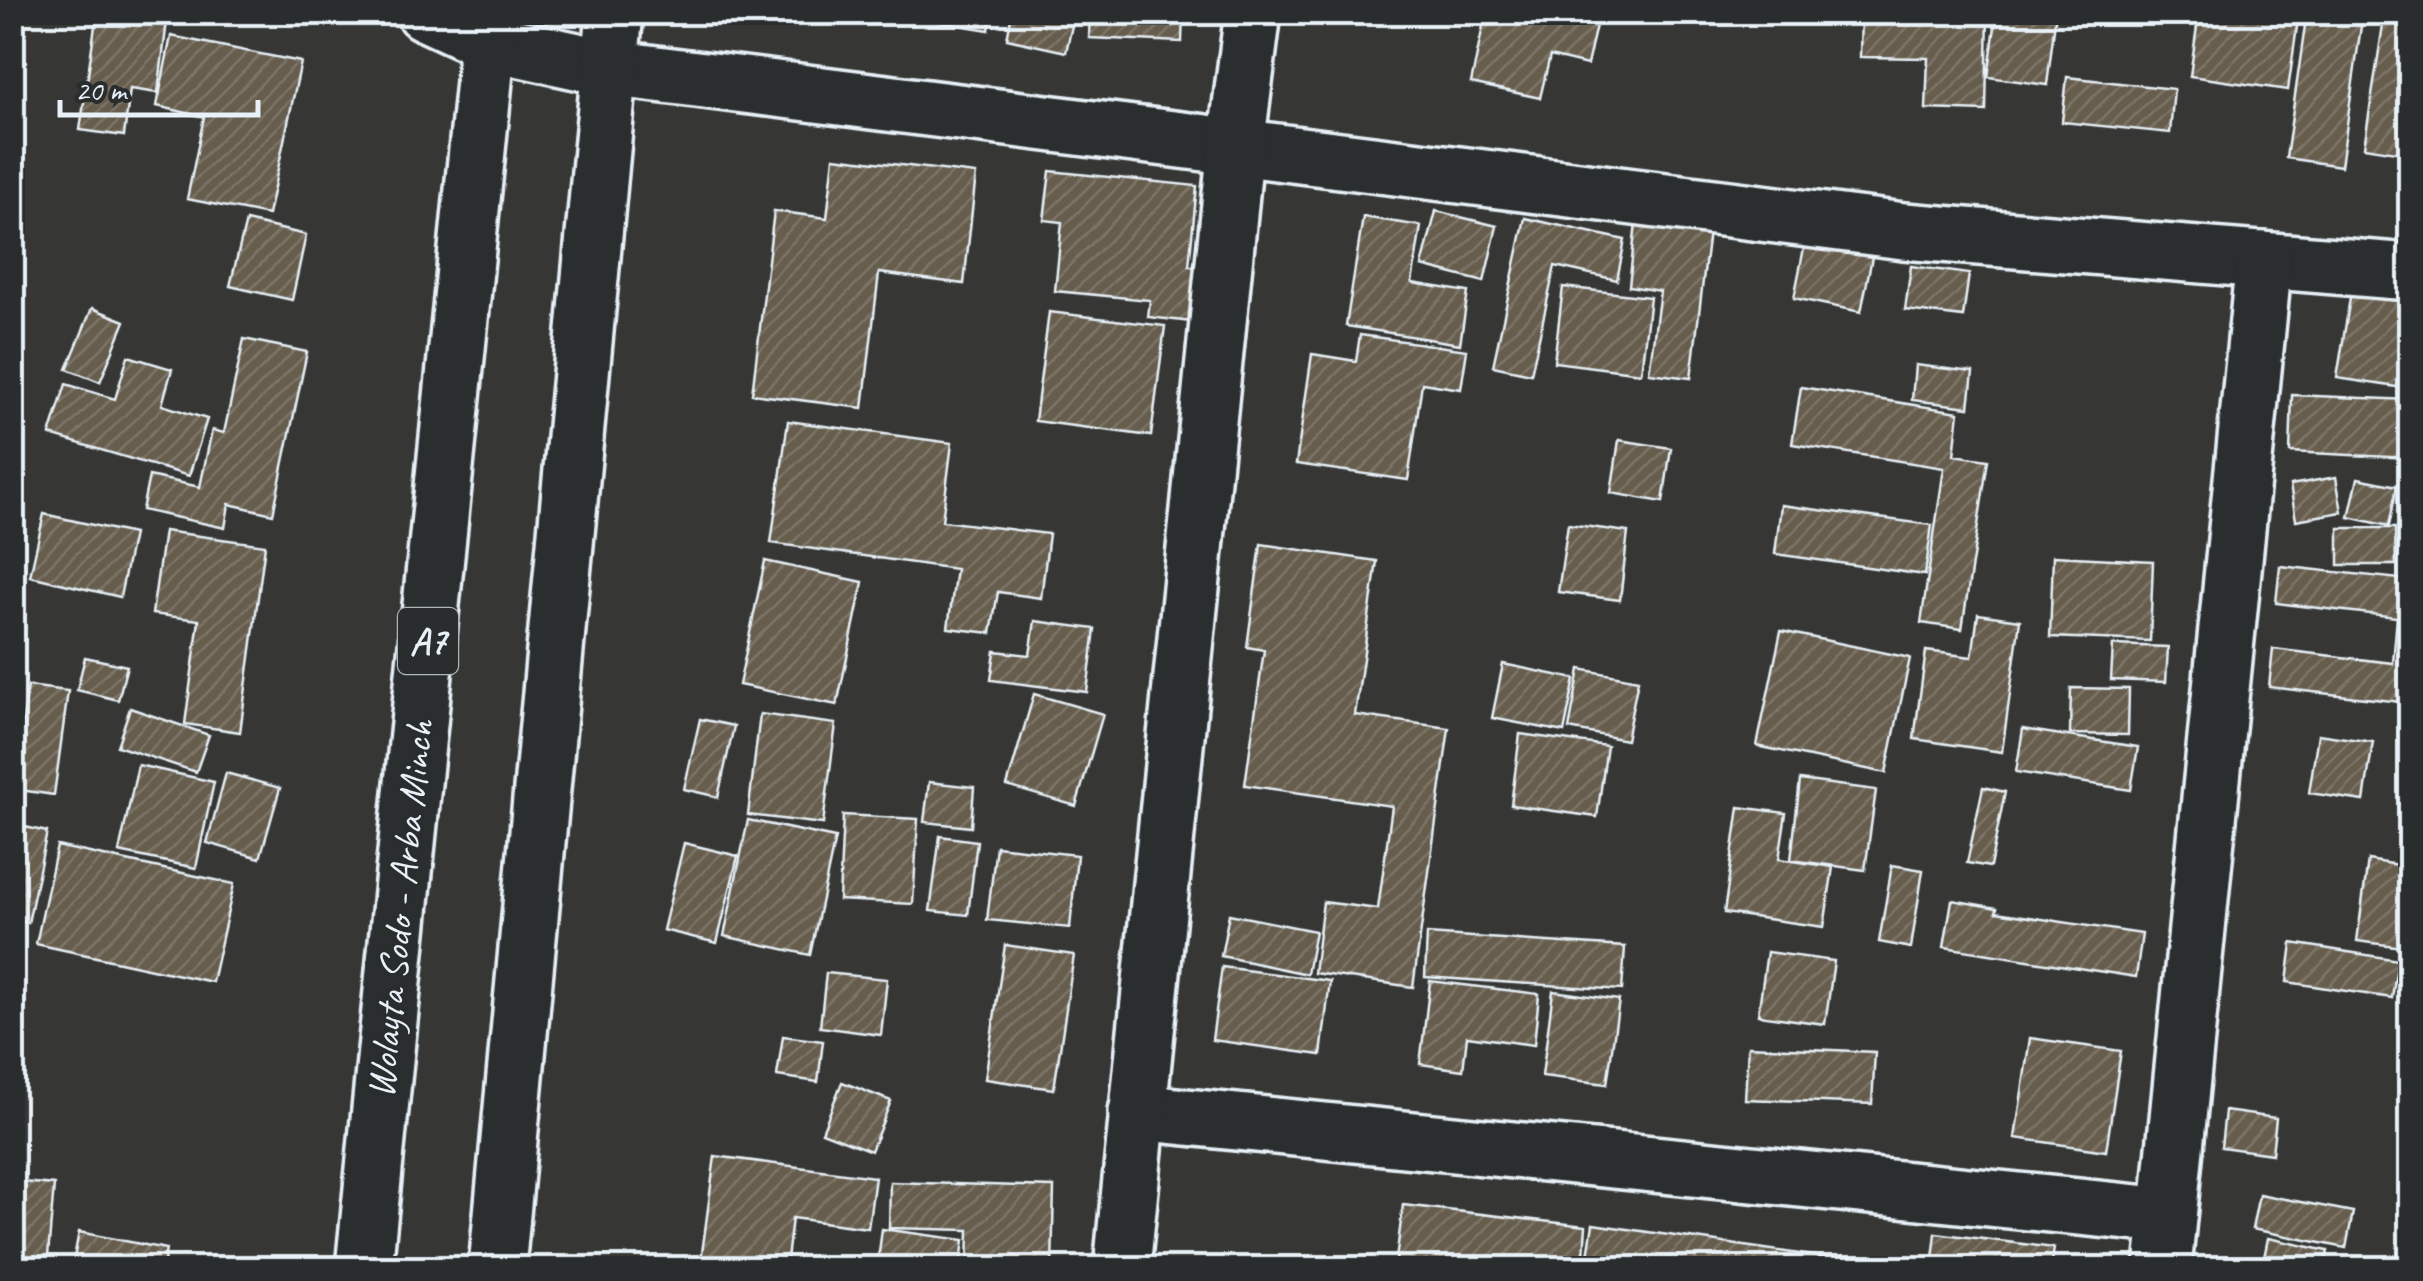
<svg xmlns="http://www.w3.org/2000/svg" width="2423" height="1281" viewBox="0 0 2423 1281" font-family="Caveat,sans-serif">
<defs>
<pattern id="building-hatch" width="6" height="6" patternUnits="userSpaceOnUse" patternTransform="scale(2.5)"><rect width="6" height="6" fill="#665d4e"/><path d="M-1 1l2-2M0 6l6-6M5 7l2-2" fill="none" stroke="#7c7568"/></pattern>
</defs>
<rect width="100%" height="100%" fill="#363734"/>
<filter id="ink" filterUnits="userSpaceOnUse"><feTurbulence type="fractalNoise" baseFrequency=".01" numOctaves="2"/><feDisplacementMap in="SourceGraphic" scale="20" xChannelSelector="R" yChannelSelector="G"/><feConvolveMatrix kernelMatrix="1 2 1 2 8 2 1 2 1" color-interpolation-filters="sRGB"/></filter>
<g filter="url(#ink)">
<!-- building -->
<g fill="url(#building-hatch)" stroke="#e8f1f8" stroke-width="2.5">
<path d="M97 12 167 21 158 93 130 89 124 136 80 130Z"/>
<path d="M916 12H992L989 30 915 18Z"/>
<path d="M1012 12H1075L1066 52 1007 39Z"/>
<path d="M1090 12H1183L1182 42 1089 38Z"/>
<path d="M1486 12H1599L1587 65 1550 56 1540 98 1471 83Z"/>
<path d="M1861 12H1988L1986 111 1926 109 1928 58 1860 57Z"/>
<path d="M1997 12H2056L2047 85 1988 77Z"/>
<path d="M2199 12H2299L2288 90 2190 76Z"/>
<path d="M2307 12H2363L2341 166 2286 158Z"/>
<path d="M2385 12 2410 13 2409 154 2364 147Z"/>
<path d="M171 36 301 62 268 215 187 199 204 117 157 106Z"/>
<path d="M2067 77 2174 89 2170 133 2062 122Z"/>
<path d="M834 157 976 174 964 284 879 273 863 408 752 394 774 211 827 218Z"/>
<path d="M1050 171 1197 186 1189 266 1206 268 1201 323 1148 317 1150 300 1055 291 1062 222 1044 220Z"/>
<path d="M1436 211 1497 226 1484 282 1422 266Z"/>
<path d="M1363 217 1421 226 1412 283 1468 292 1460 344 1346 326Z"/>
<path d="M1525 218 1625 240 1617 280 1555 266 1531 374 1493 366Z"/>
<path d="M246 221 306 235 292 300 230 286Z"/>
<path d="M1636 223 1709 232 1691 378 1649 373 1660 291 1629 286Z"/>
<path d="M1807 233 1874 247 1861 312 1794 298Z"/>
<path d="M1911 266 1969 274 1963 317 1905 310Z"/>
<path d="M1563 287 1650 297 1641 373 1554 362Z"/>
<path d="M2351 292 2410 301V389L2337 378Z"/>
<path d="M92 308 125 321 100 382 67 369Z"/>
<path d="M1049 312 1165 326 1151 436 1035 421Z"/>
<path d="M1360 335 1467 350 1461 389 1422 383 1408 480 1296 464 1312 354 1356 361Z"/>
<path d="M244 339 307 352 273 514 229 504 225 528 142 510 149 476 200 487 212 430 224 433Z"/>
<path d="M128 356 172 369 162 405 207 419 189 476 50 435 66 384 115 399Z"/>
<path d="M1915 365 1973 372 1969 407 1912 400Z"/>
<path d="M1801 387 1959 412 1954 455 1988 460 1962 629 1921 623 1944 468 1792 444Z"/>
<path d="M2292 395 2410 400V458L2290 452Z"/>
<path d="M788 421 952 443 942 521 1049 534 1041 598 998 592 991 633 948 628 956 569 771 543Z"/>
<path d="M1619 440 1671 448 1663 502 1611 493Z"/>
<path d="M2336 477 2342 512 2296 520 2290 485Z"/>
<path d="M2358 478 2397 486 2389 526 2349 517Z"/>
<path d="M1781 505 1932 525 1925 575 1775 554Z"/>
<path d="M44 514 133 534 120 597 30 576Z"/>
<path d="M1568 524 1628 532 1620 600 1558 592Z"/>
<path d="M2339 528H2395L2396 565H2339Z"/>
<path d="M164 531 265 545 240 732 185 724 199 620 152 614Z"/>
<path d="M1261 544 1377 561 1355 715 1449 728 1413 987 1314 973 1323 902 1378 909 1392 806 1245 785 1264 650 1247 647Z"/>
<path d="M2053 556 2153 561 2150 641 2050 637Z"/>
<path d="M765 561 863 582 837 705 739 685Z"/>
<path d="M2280 566 2410 580V703L2269 687 2273 649 2393 663 2397 617 2276 603Z"/>
<path d="M1978 614 2020 620 2002 752 1914 739 1926 651 1972 657Z"/>
<path d="M1035 621 1095 629 1087 692 991 680 995 651 1030 655Z"/>
<path d="M1781 631 1910 658 1886 773 1757 746Z"/>
<path d="M2113 645 2168 647 2166 682 2111 680Z"/>
<path d="M85 657 127 666 118 700 77 690Z"/>
<path d="M1503 664 1575 679 1564 732 1492 718Z"/>
<path d="M1580 669 1638 680 1626 740 1569 729Z"/>
<path d="M28 686 68 691 54 795 13 789Z"/>
<path d="M2071 688 2129 689 2128 735 2070 734Z"/>
<path d="M1034 694 1103 714 1076 806 1007 786Z"/>
<path d="M130 708 209 735 196 772 117 746Z"/>
<path d="M760 714 836 724 823 824 748 815Z"/>
<path d="M700 719 734 726 718 797 684 789Z"/>
<path d="M2023 729 2138 747 2131 790 2016 772Z"/>
<path d="M1520 734 1607 746 1597 817 1511 805Z"/>
<path d="M2318 734 2373 742 2364 801 2309 793Z"/>
<path d="M138 765 214 782 196 868 119 852Z"/>
<path d="M226 773 280 788 260 858 207 843Z"/>
<path d="M1800 780 1876 790 1865 870 1791 860Z"/>
<path d="M929 782 974 787 971 827 924 822Z"/>
<path d="M1983 787 2005 792 1990 867 1967 863Z"/>
<path d="M1739 807 1786 813 1779 859 1833 867 1824 927 1724 913Z"/>
<path d="M843 815 918 819 913 904 839 900Z"/>
<path d="M748 820 835 838 810 955 724 936Z"/>
<path d="M12 824 47 832 28 923 12 919Z"/>
<path d="M940 836 977 841 968 915 930 911Z"/>
<path d="M684 843 738 856 717 943 663 930Z"/>
<path d="M57 846 234 884 212 982 36 944Z"/>
<path d="M996 846 1077 855 1070 928 987 920Z"/>
<path d="M2368 860 2410 867V948L2357 941Z"/>
<path d="M1892 865 1923 870 1911 948 1879 942Z"/>
<path d="M1952 900 1997 908 1996 912 2142 934 2136 977 1944 947Z"/>
<path d="M1229 914 1315 931 1307 974 1221 956Z"/>
<path d="M1427 934 1625 947 1622 990 1425 977Z"/>
<path d="M2292 943 2398 960 2392 998 2287 982Z"/>
<path d="M1005 945 1074 955 1054 1089 985 1079Z"/>
<path d="M1767 952 1834 961 1825 1024 1758 1015Z"/>
<path d="M1222 967 1330 981 1321 1055 1212 1040Z"/>
<path d="M826 973 887 979 881 1035 820 1027Z"/>
<path d="M1430 981 1539 994 1534 1045 1467 1036 1463 1070 1420 1064Z"/>
<path d="M1553 991 1619 1000 1607 1084 1542 1076Z"/>
<path d="M783 1036 823 1041 818 1082 777 1076Z"/>
<path d="M2030 1038 2121 1051 2106 1151 2015 1138Z"/>
<path d="M1748 1046 1875 1052 1872 1104 1745 1099Z"/>
<path d="M842 1082 891 1101 871 1151 822 1132Z"/>
<path d="M2225 1111 2276 1118 2272 1154 2221 1147Z"/>
<path d="M715 1156 875 1177 868 1228 792 1218 786 1268H700Z"/>
<path d="M12 1181 54 1185 47 1268H12Z"/>
<path d="M890 1182 1054 1187 1052 1268H968L969 1230 889 1228Z"/>
<path d="M2259 1194 2353 1212 2346 1248 2252 1229Z"/>
<path d="M1403 1205 1586 1226 1583 1268H1395Z"/>
<path d="M1593 1224 1896 1268H1586Z"/>
<path d="M882 1229 964 1240 960 1268H877Z"/>
<path d="M79 1232 166 1249 163 1268H72Z"/>
<path d="M1936 1233 2054 1248 2051 1268H1932Z"/>
<path d="M2268 1238 2328 1251 2324 1268H2262Z"/>
<path d="M2408 1261 2409 1268H2341Z"/>
</g>
<g fill="none" stroke-linecap="round" stroke-linejoin="round">
<defs>
<g id="minor">
<path d="M424 12 489 42 609 68 1904 231 2410 272"/>
<path d="M1137 1112 2168 1216"/>
<path d="M1122 1268 1236 145 1253 12"/>
<path d="M2163 1268 2264 260"/>
</g>
<g id="highway">
<path d="M364 1268 491 12"/>
<path d="M497 1268 615 12"/>
</g>
</defs>
<!-- minor casing -->
<use href="#minor" stroke="#e8f1f8" stroke-width="62"/>
<!-- highway casing -->
<use href="#highway" stroke="#e8f1f8" stroke-width="62"/>
<!-- minor -->
<use href="#minor" stroke="#2a2d2e" stroke-width="55"/>
<!-- highway -->
<use href="#highway" stroke="#2a2d2e" stroke-width="55"/>
</g>
</g>
<g text-anchor="middle" dominant-baseline="central" stroke-width="8" stroke-linejoin="round" paint-order="stroke">
<!-- shield labels -->
<rect fill="#2a2d2e" stroke="#afb6bb" stroke-width="2.5" x="398" y="608" width="60" height="66" rx="8"/>
<g font-size="38" font-weight="bold" fill="#e8f1f8">
<text x="428" y="641">A7</text>
</g>
<!-- street labels -->
<g font-size="40" fill="#e8f1f8" stroke="#2a2d2e">
<text transform="translate(400 909) rotate(-84)">Wolayta Sodo - Arba Minch</text>
</g>
</g>
<!-- margin -->
<rect width="2423" height="1281" fill="none" stroke="#2a2d2e" stroke-width="50"/>
<rect x="25" y="25" width="2373" height="1231" fill="none" stroke="#e8f1f8" stroke-width="4" filter="url(#ink)"/>
<!-- scale -->
<path d="M60 100v15h198v-15" fill="none" stroke="#e8f1f8" stroke-width="5"/>
<text x="75" y="100" font-size="30" fill="#e8f1f8" stroke="#2a2d2e" stroke-width="8" paint-order="stroke">20 m</text>
</svg>
